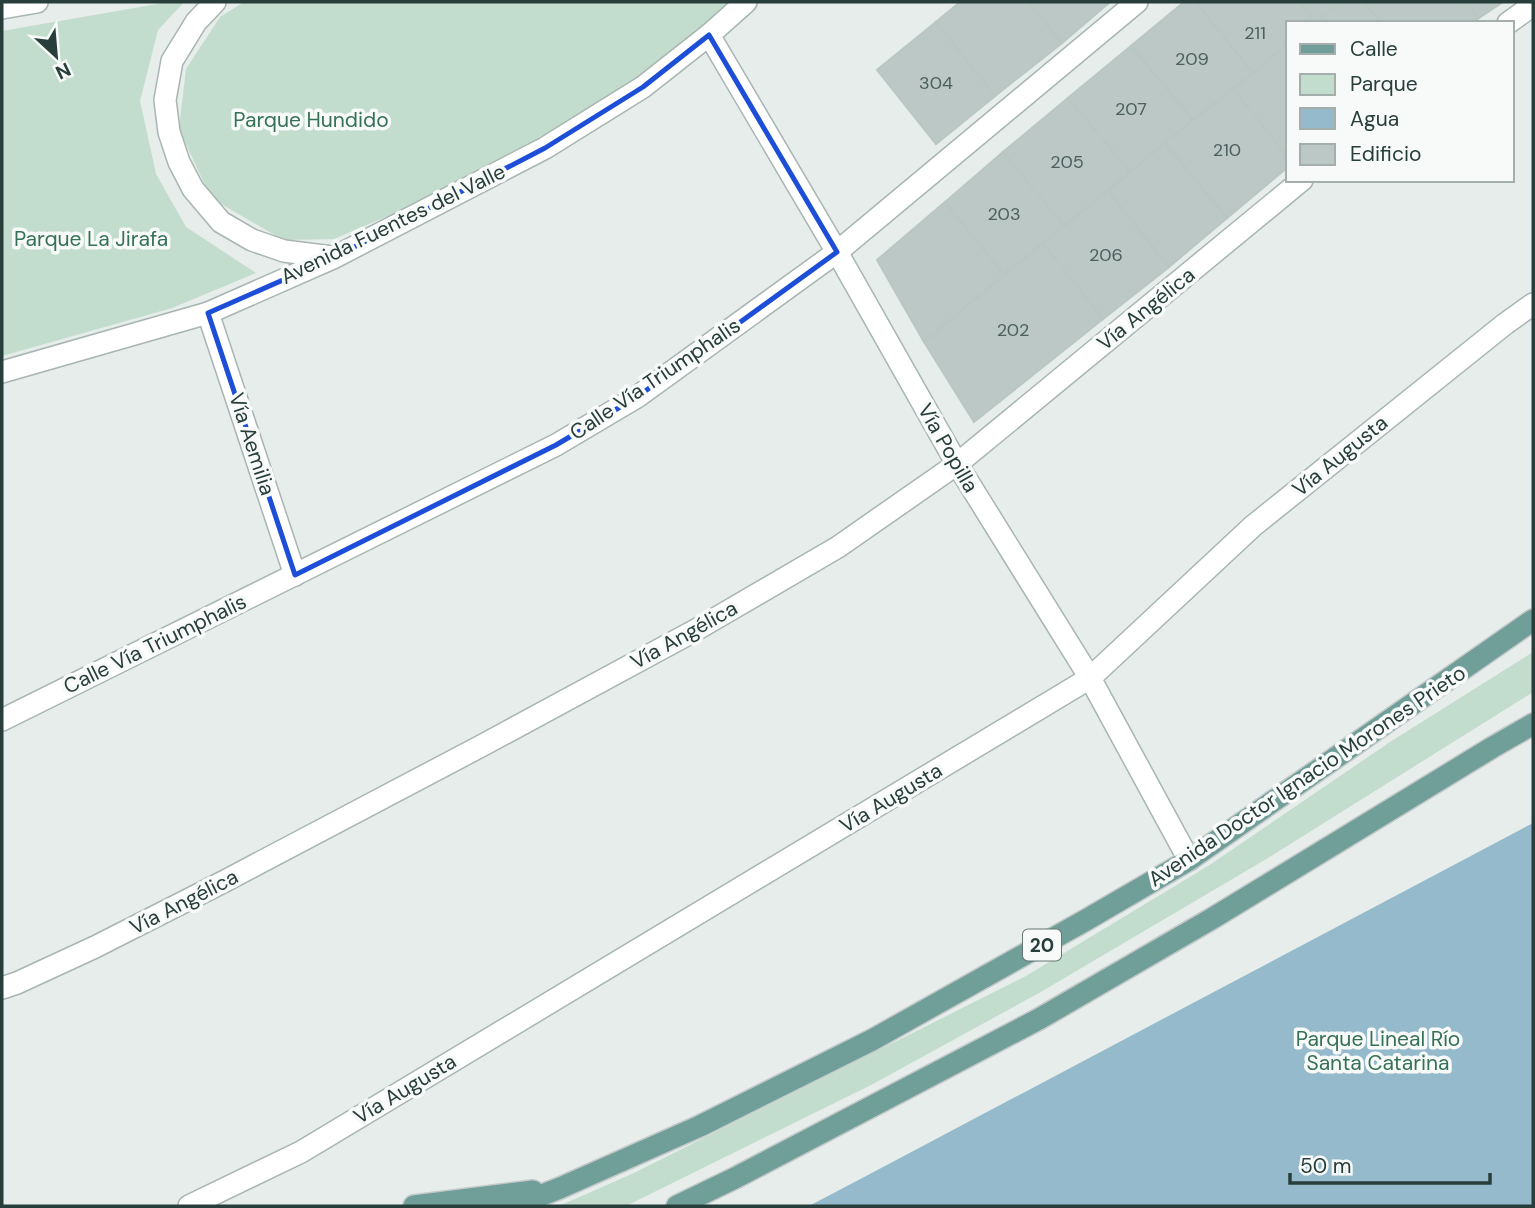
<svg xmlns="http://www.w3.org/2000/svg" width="1535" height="1208" viewBox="0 0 1535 1208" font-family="'DM Sans',sans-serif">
<rect width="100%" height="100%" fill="#e6edeb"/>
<!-- green -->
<g fill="#c2dccd">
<path d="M169 2H184L158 30 140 101 156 174 186 227 256 273 172 308 2 356V31Z"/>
<path d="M244 2H730L640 81 427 199 334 239 283 240 211 198 179 129 186 69 220 17Z"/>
<path d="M1533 652V692L1268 858 1039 993 871 1085 626 1206H559L634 1173 1026 976 1208 866 1390 742Z"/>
</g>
<!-- water -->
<path fill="#95bacc" d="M1533 823V1206H809L885 1166Z"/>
<!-- building -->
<g fill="#bcc8c5" stroke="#b9c7c3" stroke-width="2">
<path d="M960 2H1028L1062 43 995 96 936 22Z"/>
<path d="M1028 2H1110L1062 43Z"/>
<path d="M1184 2H1196L1253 73 1193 120 1131 46Z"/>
<path d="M1196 2H1299L1315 22 1288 23V44L1253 73Z"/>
<path d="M1299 2H1341L1315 22Z"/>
<path d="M1341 2H1364L1381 23H1314Z"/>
<path d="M1364 2H1466L1479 18 1472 23H1381Z"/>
<path d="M1466 2H1503L1479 18Z"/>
<path d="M936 22 995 96 936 144 877 70Z"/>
<path d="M1288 44V157L1233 89Z"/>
<path d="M1131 46 1193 120 1130 172 1068 98Z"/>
<path d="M1233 89 1288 157V167L1227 218 1165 143Z"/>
<path d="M1068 98 1130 172 1064 226 1003 152Z"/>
<path d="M1165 143 1227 218 1169 267 1108 191Z"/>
<path d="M1003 152 1064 226 1004 275 945 202Z"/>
<path d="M1108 191 1169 267 1103 319 1043 243Z"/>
<path d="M945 202 1004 275 924 342 877 260Z"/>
<path d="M1043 243 1103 319 974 422 924 342Z"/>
</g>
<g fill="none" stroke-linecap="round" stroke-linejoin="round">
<defs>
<g id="minor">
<path d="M215 2 196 22 172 61 165 100 169 132 179 162 193 189 221 222 252 240 284 251 332 257"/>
<path d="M2 8 37 2"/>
<path d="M1508 23 1533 5"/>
<path d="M709 35 837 252 957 464 1090 678 1189 860"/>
<path d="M208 313 295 575"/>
<path d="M2 372 208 313 333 258 545 148 643 87 709 35 746 2"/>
<path d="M2 720 556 445 637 397 837 252 1137 2"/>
<path d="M2 988 17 983 95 947 225 881 483 745 694 631 838 547 957 464 1302 180"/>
<path d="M189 1206 301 1152 1090 678 1253 526 1505 324 1533 304"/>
</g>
<g id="major">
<path d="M414 1206 533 1191"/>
<path d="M514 1206 560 1188 700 1126 872 1040 1086 920 1189 860 1533 620"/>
<path d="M677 1206 735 1178 1039 1019 1213 918 1493 747 1533 724"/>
</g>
</defs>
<!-- minor casing -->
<use href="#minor" stroke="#a9b5b3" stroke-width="24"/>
<!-- major casing -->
<use href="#major" stroke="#c3c9c8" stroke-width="24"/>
<!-- minor -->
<use href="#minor" stroke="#fff" stroke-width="21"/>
<!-- major -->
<use href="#major" stroke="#709e99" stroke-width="21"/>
</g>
<!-- marked area -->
<path fill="none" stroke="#1d4ed8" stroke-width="5" stroke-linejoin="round" d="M709 35 837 252 637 397 556 445 295 575 208 313 333 258 545 148 643 87Z"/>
<g text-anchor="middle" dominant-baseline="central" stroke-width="7" stroke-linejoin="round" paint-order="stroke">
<!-- number labels -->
<g font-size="18" fill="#4c605e">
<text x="1255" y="33">211</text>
<text x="1192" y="59">209</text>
<text x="936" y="83">304</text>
<text x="1131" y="109">207</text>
<text x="1227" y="150">210</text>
<text x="1067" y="162">205</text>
<text x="1004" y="214">203</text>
<text x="1106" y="255">206</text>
<text x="1013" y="330">202</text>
</g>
<!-- shield labels -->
<rect fill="#f7faf9" stroke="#657674" stroke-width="2" x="1023" y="929.5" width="38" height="31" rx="5"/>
<g font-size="19" font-weight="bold" fill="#273e3b">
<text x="1042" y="945">20</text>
</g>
<!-- park labels -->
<g font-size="21" fill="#357156" stroke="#f7faf9">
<text x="311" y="120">Parque Hundido</text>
<text x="91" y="239">Parque La Jirafa</text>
<text x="1378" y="1039">Parque Lineal Río<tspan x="1378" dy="24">Santa Catarina</tspan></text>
</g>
<!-- street labels -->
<g font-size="21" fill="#273e3b" stroke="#f7faf9">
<text transform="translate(393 224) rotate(-26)">Avenida Fuentes del Valle</text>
<text transform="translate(1146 309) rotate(-39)">Vía Angélica</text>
<text transform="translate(655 379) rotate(-34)">Calle Vía Triumphalis</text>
<text transform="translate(252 444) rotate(72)">Vía Aemilia</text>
<text transform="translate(948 448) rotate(60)">Vía Popilla</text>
<text transform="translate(1340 456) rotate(-39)">Vía Augusta</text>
<text transform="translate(684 635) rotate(-29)">Vía Angélica</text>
<text transform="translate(155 644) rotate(-26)">Calle Vía Triumphalis</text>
<text transform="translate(1307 776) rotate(-34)">Avenida Doctor Ignacio Morones Prieto</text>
<text transform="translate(891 798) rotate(-31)">Vía Augusta</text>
<text transform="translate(184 902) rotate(-27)">Vía Angélica</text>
<text transform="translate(405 1089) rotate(-31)">Vía Augusta</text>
</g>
</g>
<!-- border -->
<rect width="1535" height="1208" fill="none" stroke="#273e3b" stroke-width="7"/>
<!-- legend -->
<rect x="1286" y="21" width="228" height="161" fill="#f7faf9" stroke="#a4afad" stroke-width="2"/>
<rect x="1300" y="44" width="35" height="10" fill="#709e99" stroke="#a4afad" stroke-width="2"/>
<text x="1350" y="56" font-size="21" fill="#273e3b">Calle</text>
<rect x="1300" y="74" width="35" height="21" fill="#c2dccd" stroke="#a4afad" stroke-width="2"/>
<text x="1350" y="91" font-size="21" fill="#273e3b">Parque</text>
<rect x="1300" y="108" width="35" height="21" fill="#95bacc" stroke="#a4afad" stroke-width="2"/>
<text x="1350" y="126" font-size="21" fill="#273e3b">Agua</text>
<rect x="1300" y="144" width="35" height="21" fill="#bcc8c5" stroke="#a4afad" stroke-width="2"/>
<text x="1350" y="161" font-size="21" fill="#273e3b">Edificio</text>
<!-- north arrow -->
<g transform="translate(56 56) rotate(154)" stroke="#f7faf9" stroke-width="5" paint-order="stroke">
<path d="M0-5L12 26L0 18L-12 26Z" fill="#273e3b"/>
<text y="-10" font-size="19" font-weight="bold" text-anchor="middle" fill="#273e3b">N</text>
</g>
<!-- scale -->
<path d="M1290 1173v10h200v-10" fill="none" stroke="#273e3b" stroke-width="3.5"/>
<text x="1300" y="1173" font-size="21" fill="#273e3b" stroke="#f7faf9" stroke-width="5" paint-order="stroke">50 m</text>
</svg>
